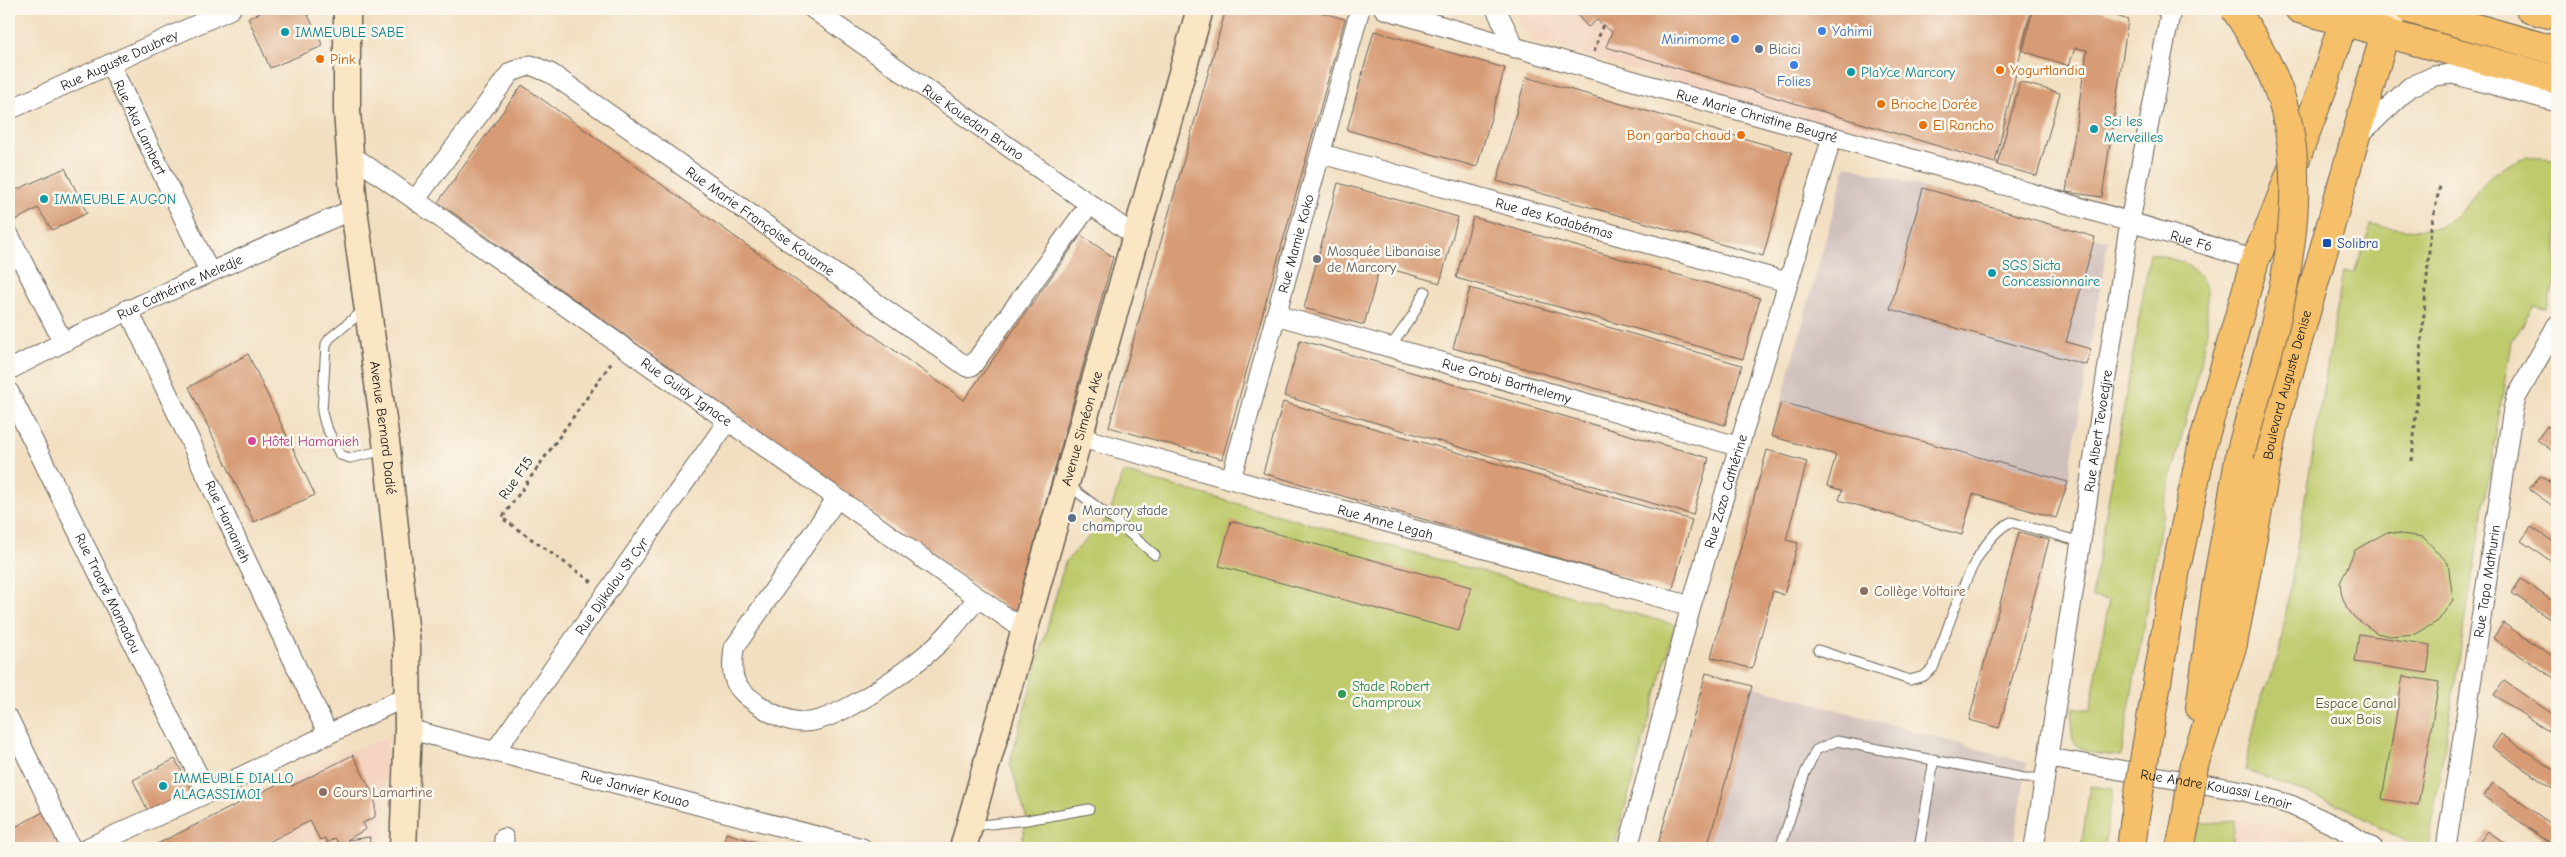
<svg xmlns="http://www.w3.org/2000/svg" width="2566" height="857" viewBox="0 0 2566 857" font-family="'Comic Neue',sans-serif">
<rect width="100%" height="100%" fill="#fbf7ec"/>
<filter id="ink" filterUnits="userSpaceOnUse"><feTurbulence type="fractalNoise" baseFrequency=".02" numOctaves="2"/><feDisplacementMap in="SourceGraphic" scale="10" xChannelSelector="R" yChannelSelector="G"/><feConvolveMatrix kernelMatrix="1 2 1 2 8 2 1 2 1" color-interpolation-filters="sRGB"/></filter>
<filter id="wash" filterUnits="userSpaceOnUse"><feTurbulence type="fractalNoise" baseFrequency=".0096" numOctaves="4" result="noise"/><feDisplacementMap in="SourceGraphic" scale="20" xChannelSelector="R" yChannelSelector="G"/><feGaussianBlur stdDeviation="1.12" result="paint"/><feColorMatrix in="noise" values="0 0 0 0 0 0 0 0 0 0 0 0 0 0 0 0 0 1.4 0 .05"/><feComposite in="paint" operator="in"/></filter>
<g filter="url(#wash)">
<rect width="100%" height="100%" fill="#f2dfc1"/>
<!-- built -->
<g fill="#f4d3c0">
<path d="M1513 9H2031L1992 175 1531 39Z"/>
<path d="M387 738 382 848H149L346 752Z"/>
<path d="M2235 821 2273 825 2319 848H2232Z"/>
</g>
<!-- industrial -->
<g fill="#d0c0bc">
<path d="M1846 165 2108 241 2068 482 1781 402Z"/>
<path d="M1706 673 2027 763 2014 848H1657Z"/>
</g>
<!-- green -->
<g fill="#beca6c" stroke="#6d7344">
<path d="M2526 157 2557 159V276L2546 309 2534 305 2511 342 2428 848H2418L2344 807 2245 770 2259 704 2279 654 2343 271 2354 273 2371 225C2392 227 2416 233 2437 227 2460 221 2471 196 2487 180 2498 169 2512 163 2526 157Z"/>
<path d="M2150 253 2185 263 2200 276 2207 290V336L2164 506 2121 756C2107 755 2075 755 2072 735 2071 726 2073 716 2073 707L2090 710 2109 600 2092 597Z"/>
<path d="M1123 472 1675 625 1614 848H1020L1027 820 1010 763 1065 562 1109 516Z"/>
<path d="M2090 786 2113 789 2104 848H2081Z"/>
<path d="M2235 821 2232 848H2189L2192 824Z"/>
</g>
<g id="blocks">
<!-- building -->
<g fill="#d79b74">
<path d="M269 9H305L323 46 270 68 248 18Z"/>
<path d="M1226 9H1310L1345 19 1222 459 1109 427Z"/>
<path d="M1572 9H2031L1995 163 1606 47 1612 32 1597 20 1588 27Z"/>
<path d="M2033 9H2097L2128 20 2102 197 2066 192 2087 50 2075 48 2069 66 2023 51Z"/>
<path d="M1374 31 1505 68 1477 167 1347 130Z"/>
<path d="M1526 77 1792 152 1763 256 1497 181Z"/>
<path d="M2020 82 2060 93 2037 176 1997 165Z"/>
<path d="M522 85 964 400 1081 235 1113 257 1015 614 438 202Z"/>
<path d="M65 168 87 213 52 230 38 208 16 220 9 204V193Z"/>
<path d="M1338 183 1458 217 1440 283 1380 266 1364 325 1304 308Z"/>
<path d="M1923 188 2095 237 2066 342 2091 349 2086 365 1890 309Z"/>
<path d="M1473 217 1760 298 1743 359 1456 278Z"/>
<path d="M1470 288 1742 365 1725 425 1453 348Z"/>
<path d="M1300 340 1709 458 1693 515 1284 396Z"/>
<path d="M248 354 315 495 254 522 189 387Z"/>
<path d="M1283 402 1692 520 1672 591 1263 473Z"/>
<path d="M1781 402 2068 482 2056 518 1973 494 1962 535 1839 500 1842 490 1827 486 1836 455 1771 436Z"/>
<path d="M2547 426 2557 432V454L2537 440Z"/>
<path d="M1767 450 1807 462 1786 540 1798 543 1784 595 1773 591 1752 669 1711 657Z"/>
<path d="M2540 476 2557 487V509L2529 489Z"/>
<path d="M1231 521 1471 587 1459 631 1219 566Z"/>
<path d="M2531 527 2557 544V565L2521 541Z"/>
<path d="M2019 532 2049 540 1999 728 1969 720Z"/>
<path d="M2387 532 2423 537 2448 563 2453 600 2438 621 2416 634 2390 636 2377 633 2355 618 2347 608 2342 596 2340 583 2355 550Z"/>
<path d="M2521 579 2557 604V624L2512 593Z"/>
<path d="M2503 623 2557 659V680L2493 638Z"/>
<path d="M2359 634 2431 645 2427 673 2355 662Z"/>
<path d="M1706 673 1752 686 1707 848H1657Z"/>
<path d="M2403 676 2439 682 2418 805 2382 799Z"/>
<path d="M2504 681 2557 717V737L2494 695Z"/>
<path d="M2501 734 2557 772V792L2492 747Z"/>
<path d="M353 755 375 798V817L363 823 366 829 347 840 370 837 369 848H330L339 844 335 838 327 843 325 838 320 840 310 821 257 848H149L288 779 292 786Z"/>
<path d="M175 759 193 792 149 813 133 780Z"/>
<path d="M2493 783 2557 828V848L2484 796Z"/>
<path d="M47 810 62 848H9V813L15 827Z"/>
<path d="M2488 831 2511 848H2475Z"/>
<path d="M726 833 776 848H722Z"/>
</g>
</g>
</g>
<g filter="url(#ink)">
<use href="#blocks" fill-opacity="0" stroke="#676056" stroke-width="1"/>
<g fill="none" stroke-linecap="round" stroke-linejoin="round">
<defs>
<g id="lane">
<path d="M364 310 330 338 326 344 322 412 325 424 340 455 350 458 385 450"/>
<path d="M1390 347 1413 315 1425 291"/>
<path d="M1068 485 1109 516 1155 555"/>
<path d="M1818 650 1910 680 1924 676 1933 668C1949 628 1971 541 2011 522L2081 542"/>
<path d="M973 826 1027 820 1089 809"/>
<path d="M1780 848 1805 773 1816 750 1837 741 2024 778H2046"/>
<path d="M1919 848 1934 759"/>
</g>
<g id="street">
<path id="s1" d="M813 9 1135 236"/>
<path id="s2" d="M1384 9C1673 95 1966 170 2255 260"/>
<path d="M1496 9 1515 48"/>
<path id="s3" d="M110 64 209 271"/>
<path id="s4" d="M9 110 231 9"/>
<path d="M2357 137 2410 87 2434 76 2453 74 2557 102"/>
<path id="s5" d="M350 154 1024 630"/>
<path id="s6" d="M1322 154 1787 282"/>
<path id="s7" d="M415 200 511 72 531 65 552 74 967 367 972 366 1089 205"/>
<path d="M9 235 63 342"/>
<path id="s8" d="M128 309 328 734"/>
<path id="s9" d="M1276 315 1737 446"/>
<path id="s10" d="M9 370C122 311 237 259 354 209"/>
<path id="s11" d="M9 392 207 793"/>
<path id="s12" d="M1078 437 1691 606"/>
<path id="s13" d="M1231 479 1360 9"/>
<path d="M837 498 734 648C730 679 733 687 759 705 772 714 785 721 801 722 835 725 916 666 941 641 954 628 966 612 978 598"/>
<path d="M9 719 71 848"/>
<path id="s14" d="M408 729 862 848"/>
<path id="s15" d="M495 751 728 421"/>
<path id="s16" d="M2049 758 2244 791 2291 805 2340 828 2373 848"/>
<path d="M504 838V848"/>
<path d="M87 848 207 793 407 696"/>
<path id="s17" d="M1628 848 1691 606 1832 137"/>
<path id="s18" d="M2034 848 2130 221 2170 15 2166 9"/>
<path id="s19" d="M2446 848 2513 409 2516 398 2557 325"/>
</g>
<g id="secondary">
<path id="s20" d="M347 9V111L354 209 387 449 407 646 408 729 403 848"/>
<path d="M2385 33 2395 9"/>
<path id="s21" d="M963 848 1200 9"/>
</g>
<g id="primary">
<path d="M2409 9 2557 51"/>
<path d="M2530 9 2557 16"/>
<path d="M2385 33 2557 80"/>
</g>
<g id="highway">
<path d="M2200 708 2216 589 2240 455"/>
<path d="M2145 755 2176 569 2203 443 2255 260 2271 224 2322 90 2343 22"/>
<path id="s22" d="M2194 765 2233 644 2273 429 2385 33 2299 9"/>
<path d="M2131 848 2135 817"/>
<path d="M2180 848 2186 820"/>
</g>
</defs>
<!-- lane casing -->
<use href="#lane" stroke="#676056" stroke-width="11"/>
<!-- street casing -->
<use href="#street" stroke="#676056" stroke-width="21"/>
<!-- secondary casing -->
<use href="#secondary" stroke="#676056" stroke-width="29"/>
<!-- primary casing -->
<use href="#primary" stroke="#676056" stroke-width="30"/>
<!-- highway casing -->
<use href="#highway" stroke="#676056" stroke-width="30"/>
<!-- path -->
<g stroke="#676056" stroke-width="3" stroke-dasharray="4 4" stroke-linecap="butt">
<path d="M1594 52 1603 24"/>
<path d="M2412 461 2431 227 2440 186"/>
<path d="M592 582 502 518 612 362"/>
</g>
<!-- lane -->
<use href="#lane" stroke="#fff" stroke-width="9"/>
<!-- street -->
<use href="#street" stroke="#fff" stroke-width="19"/>
<!-- secondary -->
<use href="#secondary" stroke="#fbe6c4" stroke-width="26"/>
<!-- primary -->
<use href="#primary" stroke="#f6c06b" stroke-width="28"/>
<!-- highway -->
<use href="#highway" stroke="#f6c06b" stroke-width="28"/>
<defs>
<g id="highway-bridge">
<path d="M2235 9C2252 35 2269 62 2279 92 2320 206 2269 343 2240 455"/>
<path d="M2135 817 2145 755"/>
<path d="M2186 820 2194 765"/>
</g>
</defs>
<!-- highway-bridge casing -->
<use href="#highway-bridge" stroke="#676056" stroke-width="30" stroke-linecap="butt"/>
<!-- highway-bridge -->
<use href="#highway-bridge" stroke="#f6c06b" stroke-width="28"/>
</g>
</g>
<!-- markers -->
<g fill="#3f7fe0" stroke="#fbf7ec" stroke-width="2">
<circle cx="1822" cy="31" r="5"/>
<circle cx="1735" cy="39" r="5"/>
<circle cx="1794" cy="65" r="5"/>
</g>
<g fill="#0f9aa8" stroke="#fbf7ec" stroke-width="2">
<circle cx="285" cy="32" r="5"/>
<circle cx="1851" cy="72" r="5"/>
<circle cx="2094" cy="129" r="5"/>
<circle cx="44" cy="199" r="5"/>
<circle cx="1992" cy="273" r="5"/>
<circle cx="163" cy="786" r="5"/>
</g>
<g fill="#5c6f8a" stroke="#fbf7ec" stroke-width="2">
<circle cx="1759" cy="49" r="5"/>
<circle cx="1072" cy="518" r="5"/>
</g>
<g fill="#e8710a" stroke="#fbf7ec" stroke-width="2">
<circle cx="320" cy="59" r="5"/>
<circle cx="2000" cy="70" r="5"/>
<circle cx="1881" cy="104" r="5"/>
<circle cx="1923" cy="125" r="5"/>
<circle cx="1741" cy="135" r="5"/>
</g>
<rect fill="#1a4fb4" stroke="#fbf7ec" stroke-width="2" x="2322" y="238" width="10" height="10" rx="2.5"/>
<circle fill="#6b7280" stroke="#fbf7ec" stroke-width="2" cx="1317" cy="259" r="5"/>
<circle fill="#d1479c" stroke="#fbf7ec" stroke-width="2" cx="252" cy="441" r="5"/>
<g fill="#8d6e63" stroke="#fbf7ec" stroke-width="2">
<circle cx="1864" cy="591" r="5"/>
<circle cx="323" cy="792" r="5"/>
</g>
<circle fill="#2e9e5b" stroke="#fbf7ec" stroke-width="2" cx="1342" cy="694" r="5"/>
<g text-anchor="middle" dominant-baseline="central" stroke-width="5" stroke-linejoin="round" paint-order="stroke">
<!-- shop labels -->
<g font-size="14" fill="#366cbe" stroke="#fbf7ec" text-anchor="start">
<text x="1832" y="31">Yahimi</text>
<text x="1725" y="39" text-anchor="end">Minimome</text>
<text x="1794" y="81" text-anchor="middle">Folies</text>
</g>
<!-- culture labels -->
<g font-size="14" fill="#0d838f" stroke="#fbf7ec" text-anchor="start">
<text x="295" y="32">IMMEUBLE SABE</text>
<text x="1861" y="72">PlaYce Marcory</text>
<text x="2104" y="121">Sci les<tspan x="2104" dy="16">Merveilles</tspan></text>
<text x="54" y="199">IMMEUBLE AUGON</text>
<text x="2002" y="265">SGS Sicta<tspan x="2002" dy="16">Concessionnaire</tspan></text>
<text x="173" y="778">IMMEUBLE DIALLO<tspan x="173" dy="16">ALAGASSIMOI</tspan></text>
</g>
<!-- service labels -->
<g font-size="14" fill="#4e5e75" stroke="#fbf7ec" text-anchor="start">
<text x="1769" y="49">Bicici</text>
<text x="1082" y="510">Marcory stade<tspan x="1082" dy="16">champrou</tspan></text>
</g>
<!-- street labels -->
<g font-size="14" fill="#1c1c1c" stroke="#fbf7ec">
<text stroke="none"><textPath href="#s4" startOffset="121">Rue Auguste Daubrey</textPath></text>
<text stroke="none"><textPath href="#s2" startOffset="388">Rue Marie Christine Beugré</textPath></text>
<text stroke="none"><textPath href="#s1" startOffset="196">Rue Kouedan Bruno</textPath></text>
<text stroke="none"><textPath href="#s3" startOffset="70">Rue Aka Lambert</textPath></text>
<text stroke="none"><textPath href="#s6" startOffset="241">Rue des Kodabémas</textPath></text>
<text stroke="none"><textPath href="#s7" startOffset="459">Rue Marie Françoise Kouame</textPath></text>
<text stroke="none"><textPath href="#s2" startOffset="840">Rue F6</textPath></text>
<text stroke="none"><textPath href="#s13" startOffset="244">Rue Mamie Koko</textPath></text>
<text stroke="none"><textPath href="#s10" startOffset="190">Rue Cathérine Meledje</textPath></text>
<text stroke="none"><textPath href="#s9" startOffset="240">Rue Grobi Barthelemy</textPath></text>
<text stroke="none"><textPath href="#s22" startOffset="392">Boulevard Auguste Denise</textPath></text>
<text stroke="none"><textPath href="#s5" startOffset="412">Rue Guidy Ignace</textPath></text>
<text stroke="none"><textPath href="#s20" startOffset="421">Avenue Bernard Dadié</textPath></text>
<text stroke="none"><textPath href="#s21" startOffset="436">Avenue Siméon Ake</textPath></text>
<text stroke="none"><textPath href="#s18" startOffset="422">Rue Albert Tevoedjre</textPath></text>
<text transform="translate(516 478) rotate(-55)">Rue F15</text>
<text stroke="none"><textPath href="#s17" startOffset="370">Rue Zozo Cathérine</textPath></text>
<text stroke="none"><textPath href="#s8" startOffset="235">Rue Hamanieh</textPath></text>
<text stroke="none"><textPath href="#s12" startOffset="319">Rue Anne Legah</textPath></text>
<text stroke="none"><textPath href="#s19" startOffset="270">Rue Tapa Mathurin</textPath></text>
<text stroke="none"><textPath href="#s15" startOffset="202">Rue Djikalou St Cyr</textPath></text>
<text stroke="none"><textPath href="#s11" startOffset="224">Rue Traoré Mamadou</textPath></text>
<text stroke="none"><textPath href="#s14" startOffset="235">Rue Janvier Kouao</textPath></text>
<text stroke="none"><textPath href="#s16" startOffset="170">Rue Andre Kouassi Lenoir</textPath></text>
</g>
<!-- food labels -->
<g font-size="14" fill="#c56008" stroke="#fbf7ec" text-anchor="start">
<text x="330" y="59">Pink</text>
<text x="2010" y="70">Yogurtlandia</text>
<text x="1891" y="104">Brioche Dorée</text>
<text x="1933" y="125">El Rancho</text>
<text x="1731" y="135" text-anchor="end">Bon garba chaud</text>
</g>
<!-- transit labels -->
<g font-size="14" fill="#164399" stroke="#fbf7ec" text-anchor="start">
<text x="2337" y="243">Solibra</text>
</g>
<!-- worship labels -->
<g font-size="14" fill="#5b616d" stroke="#fbf7ec" text-anchor="start">
<text x="1327" y="251">Mosquée Libanaise<tspan x="1327" dy="16">de Marcory</tspan></text>
</g>
<!-- hotel labels -->
<g font-size="14" fill="#b23c85" stroke="#fbf7ec" text-anchor="start">
<text x="262" y="441">Hôtel Hamanieh</text>
</g>
<!-- education labels -->
<g font-size="14" fill="#785e54" stroke="#fbf7ec" text-anchor="start">
<text x="1874" y="591">Collège Voltaire</text>
<text x="333" y="792">Cours Lamartine</text>
</g>
<!-- leisure labels -->
<g font-size="14" fill="#27864d" stroke="#fbf7ec" text-anchor="start">
<text x="1352" y="686">Stade Robert<tspan x="1352" dy="16">Champroux</tspan></text>
</g>
<!-- park labels -->
<g font-size="14" fill="#555938" stroke="#fbf7ec">
<text x="2356" y="703">Espace Canal<tspan x="2356" dy="16">aux Bois</tspan></text>
</g>
</g>
<!-- margin -->
<rect width="2566" height="857" fill="none" stroke="#fbf7ec" stroke-width="30"/>
</svg>
